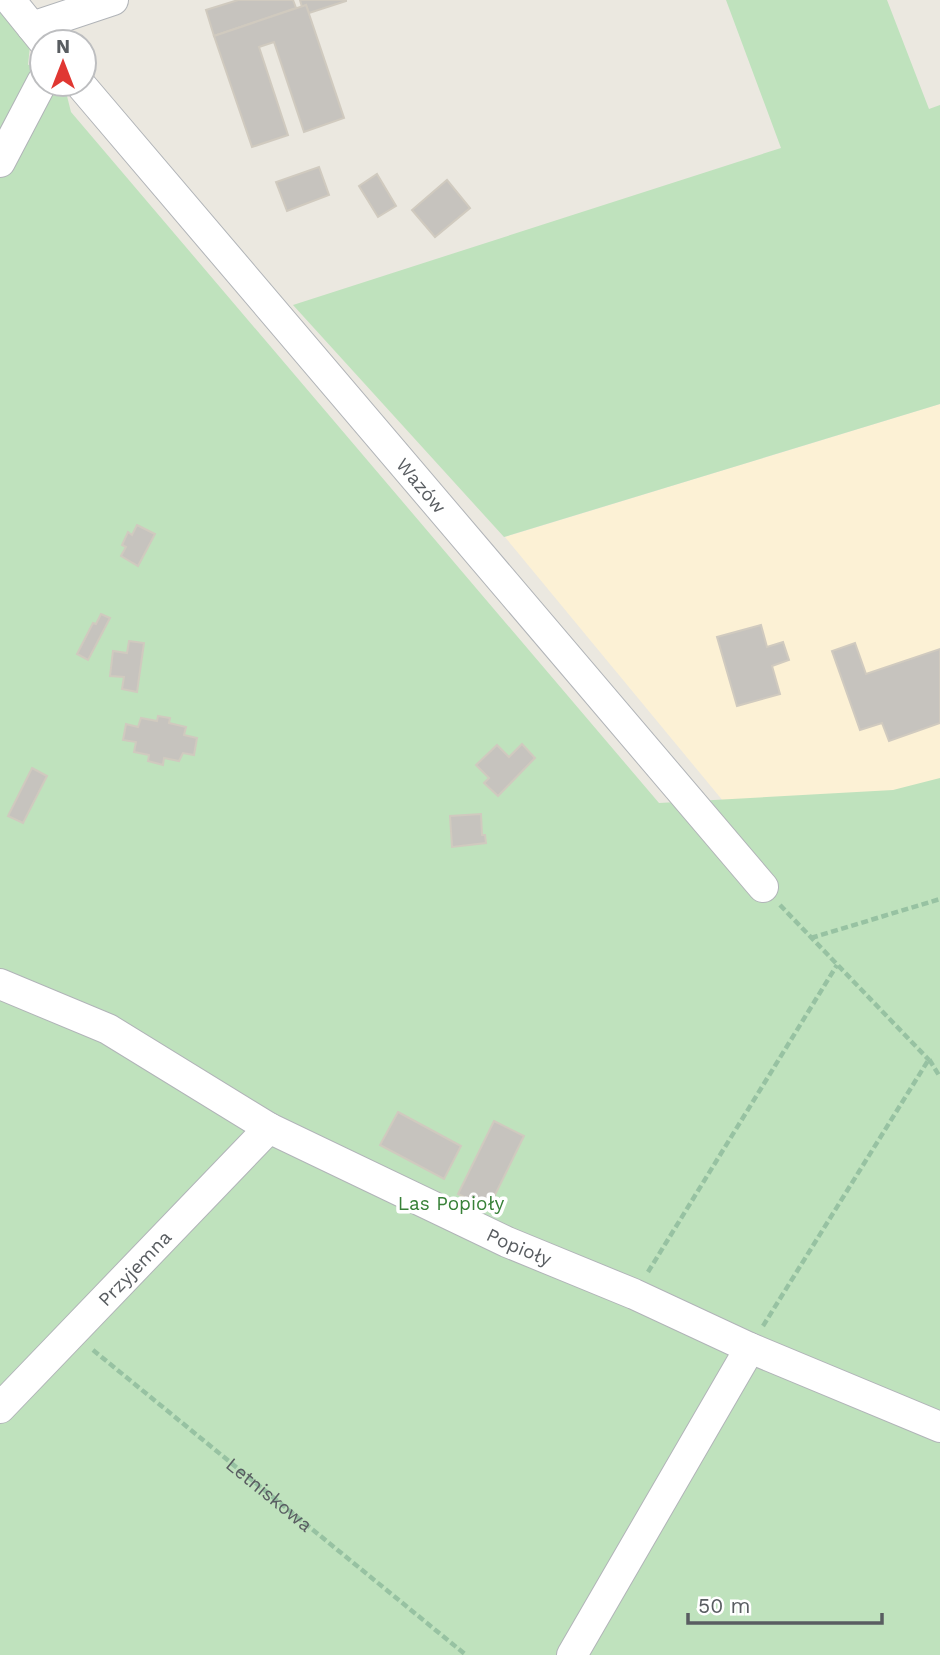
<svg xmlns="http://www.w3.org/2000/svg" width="940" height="1655" viewBox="0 0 940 1655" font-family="'Work Sans',sans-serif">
<rect width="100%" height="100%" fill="#ebe8e0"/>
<!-- commercial -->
<path fill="#fcf1d5" d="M940 404V827L785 876 505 537Z"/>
<!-- green -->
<g fill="#bfe2bd">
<path d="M726 0H887L929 109 940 105V404L504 537 293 305 781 148Z"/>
<path d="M0 9 30 46 28 65 42 60V84H64L71 112 659 803 893 790 940 778V1655H0Z"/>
</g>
<!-- building -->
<g fill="#c6c3be" stroke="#d0cabf" stroke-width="2">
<path d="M238 0H293L296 8 214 36 206 10Z"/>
<path d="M300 0H346V1L309 13 306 5 302 7Z"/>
<path d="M306 5 344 118 304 132 274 42 259 47 288 135 252 147 214 36Z"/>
<path d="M319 167 329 195 287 211 276 182Z"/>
<path d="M377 174 396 206 378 217 359 186Z"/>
<path d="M447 180 470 208 435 237 412 210Z"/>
<path d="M137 525 155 534 138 566 121 556 126 547 122 545 128 532 132 535Z"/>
<path d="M101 614 110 618 88 660 77 654 93 623 96 624Z"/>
<path d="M761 625 767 647 783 642 789 660 772 666 780 694 737 706 717 637Z"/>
<path d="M129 641 144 643 137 692 122 689 124 677 110 676 113 651 127 653Z"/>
<path d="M855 643 866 674 940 649V723L889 741 882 723 860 730 832 651Z"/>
<path d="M158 716 170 718 169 723 186 727 184 735 197 738 194 755 183 753 179 761 164 758 163 765 148 761 149 755 134 752 136 742 123 740 126 724 138 727 141 718 157 721Z"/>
<path d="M522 744 535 758 498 796 484 783 489 778 476 765 497 745 509 757Z"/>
<path d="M32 768 47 776 23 823 8 816Z"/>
<path d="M481 814 482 835H485L486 843 452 847 450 816Z"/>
<path d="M398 1112 461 1146 444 1179 380 1145Z"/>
<path d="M494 1121 524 1136 488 1209 458 1194Z"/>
</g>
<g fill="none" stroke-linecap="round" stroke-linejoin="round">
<defs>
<g id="minor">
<path d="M10 0 44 42"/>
<path d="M32 27 113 0"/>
<path id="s2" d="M80 84 763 887"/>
<path d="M0 162 42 82"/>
<path id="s3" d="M0 984 108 1029 269 1128 507 1242 634 1294 750 1348 940 1427"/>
<path id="s4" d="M0 1408 269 1128"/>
<path d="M572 1655 750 1348"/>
</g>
</defs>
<!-- minor casing -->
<use href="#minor" stroke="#b1b4b8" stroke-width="32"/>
<!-- path -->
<g stroke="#97c2a2" stroke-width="4.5" stroke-dasharray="7 3.5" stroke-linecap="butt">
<path d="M780 905 929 1060"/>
<path d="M811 938 940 899"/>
<path d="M648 1272 837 965"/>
<path d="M763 1326 929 1059 940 1077"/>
<path id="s1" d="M93 1350 466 1655"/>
</g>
<!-- minor -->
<use href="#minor" stroke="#fff" stroke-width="30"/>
</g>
<g text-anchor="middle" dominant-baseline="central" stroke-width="7" stroke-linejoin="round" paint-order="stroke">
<!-- street labels -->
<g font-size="19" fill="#595d61" stroke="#fff">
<text stroke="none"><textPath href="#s2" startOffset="527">Wazów</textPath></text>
<text stroke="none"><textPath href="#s3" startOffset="583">Popioły</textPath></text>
<text stroke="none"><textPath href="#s4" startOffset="194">Przyjemna</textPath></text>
<text stroke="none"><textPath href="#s1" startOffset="228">Letniskowa</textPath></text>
</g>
<!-- park labels -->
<g font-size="19" fill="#388138" stroke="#fff">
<text x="451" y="1203">Las Popioły</text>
</g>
</g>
<!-- north arrow -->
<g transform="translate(63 63)"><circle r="33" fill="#ffffff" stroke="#bdbec0" stroke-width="2"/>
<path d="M0-5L12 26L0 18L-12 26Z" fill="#e03732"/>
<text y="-10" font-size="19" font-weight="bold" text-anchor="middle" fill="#595d61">N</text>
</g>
<!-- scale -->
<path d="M688 1613v10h194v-10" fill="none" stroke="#595d61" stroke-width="3.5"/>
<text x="698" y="1613" font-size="21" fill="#595d61" stroke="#ffffff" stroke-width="5" paint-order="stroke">50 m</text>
</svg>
